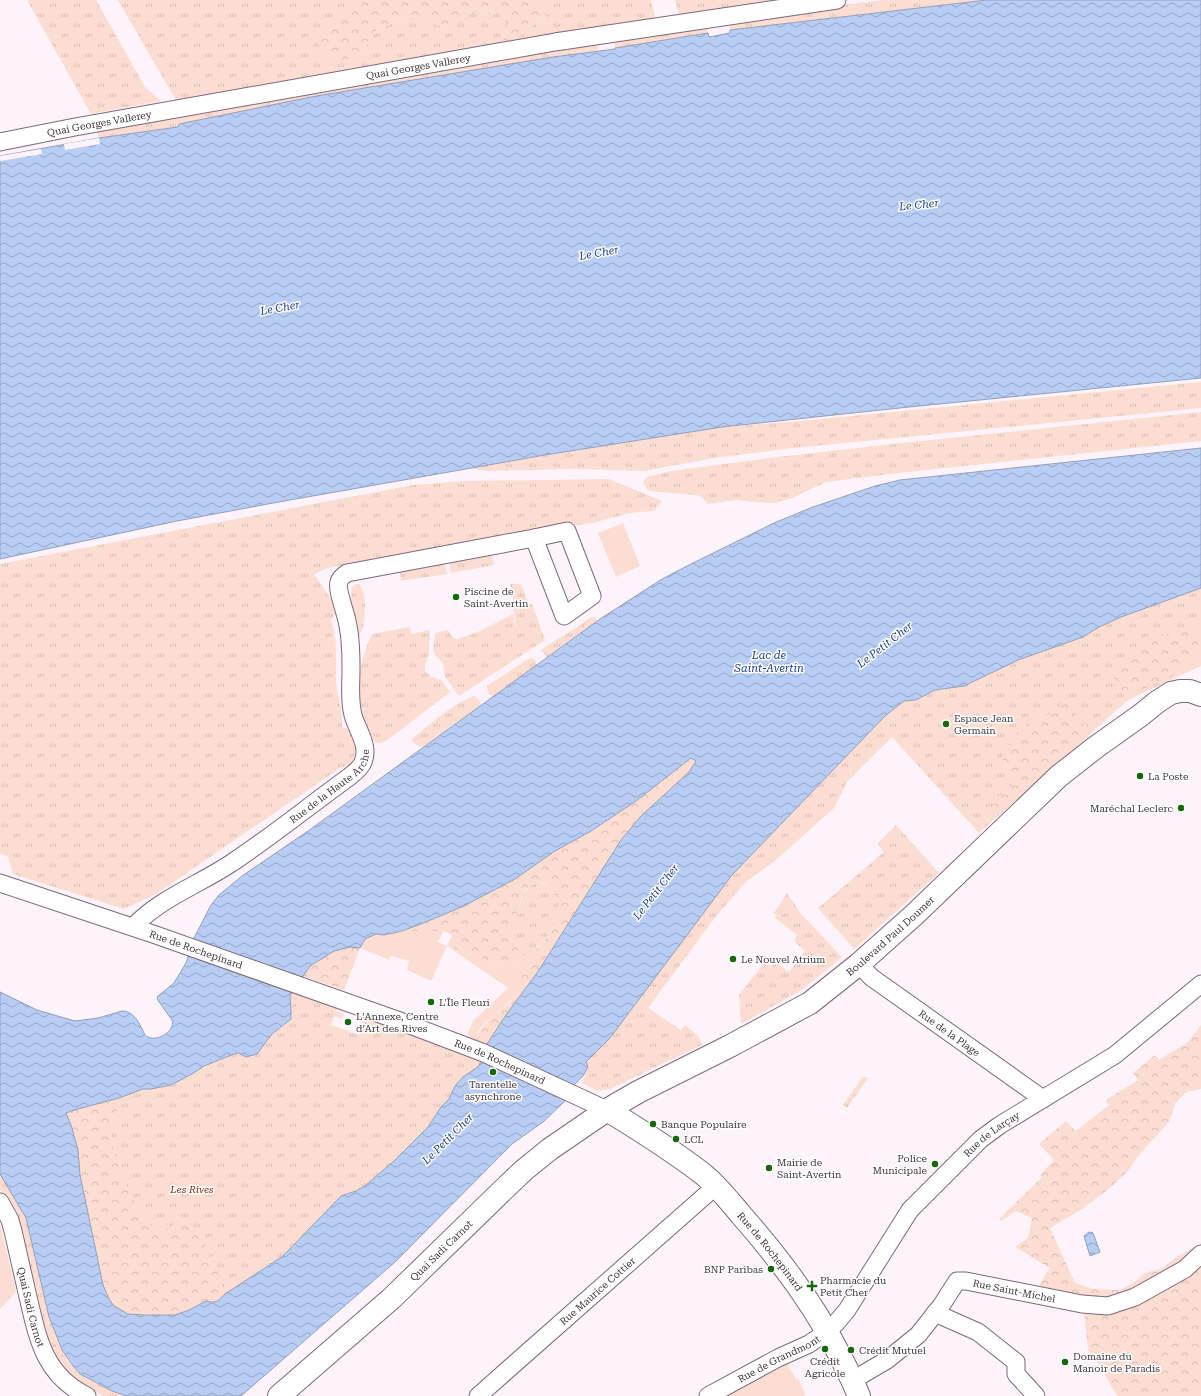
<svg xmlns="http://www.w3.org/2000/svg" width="1201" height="1396" viewBox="0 0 1201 1396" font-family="'Roboto Serif',serif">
<defs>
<pattern id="grass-tufts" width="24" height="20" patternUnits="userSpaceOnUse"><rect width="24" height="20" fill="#fcddd2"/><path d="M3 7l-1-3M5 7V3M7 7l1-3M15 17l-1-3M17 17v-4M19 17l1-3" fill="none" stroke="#d9beb5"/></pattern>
<pattern id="forest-crowns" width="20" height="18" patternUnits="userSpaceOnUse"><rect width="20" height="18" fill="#fcddd2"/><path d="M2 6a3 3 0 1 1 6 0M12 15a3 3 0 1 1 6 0" fill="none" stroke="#d9beb5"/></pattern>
<pattern id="water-waves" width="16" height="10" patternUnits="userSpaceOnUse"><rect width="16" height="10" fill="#b8cdf3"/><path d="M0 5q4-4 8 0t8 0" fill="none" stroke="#97a7c6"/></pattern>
</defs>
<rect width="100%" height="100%" fill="#fdf3fb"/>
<!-- grass -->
<g fill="url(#grass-tufts)">
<path d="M27 0H96L145 87 161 101 91 114Z"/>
<path d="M118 0H358L342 12 337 26 320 56 329 57 361 55 377 29 416 14 429 23 446 27C460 17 490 1 503 17 510 26 507 34 502 43L177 102Z"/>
<path d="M534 0H651L655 18 509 42 546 17Z"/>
<path d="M675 0H811L683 17 679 14Z"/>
<path d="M884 0H987L730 30 728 21 772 13Z"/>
<path d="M706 25 708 33 615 48 614 38Z"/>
<path d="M597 40 598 51 316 96 179 124 178 127 99 138 97 130Z"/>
<path d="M1201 382V408L793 448 714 458 644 471 577 469 486 471 470 468 722 427 789 422Z"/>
<path d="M1201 412V441L898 473 826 482 792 498 776 503 755 502 736 500 708 504 702 497 696 495 650 491 647 489 643 483 646 477 672 471 769 458 902 443Z"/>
<path d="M609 479 662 501 654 511 630 513 596 522 328 568 314 574 332 600 335 615 331 621C339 642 335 660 336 682 337 697 344 712 342 727L348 729C355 743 358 748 352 764L340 768 156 894 124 909 13 874 8 856 0 854V564L413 485 463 481Z"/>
<path d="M492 555 494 565 451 573 449 563Z"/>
<path d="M445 564 447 574 401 581 400 572Z"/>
<path d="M356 584H359C368 595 367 626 358 637 354 620 349 604 352 587Z"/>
<path d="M510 584H521L528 602 514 604Z"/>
<path d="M1201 588V666L1128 700 979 833 892 737 847 782 834 808 776 860 746 882 717 915 648 1008 681 1030 685 1025 699 1037 702 1045 610 1089 597 1091 582 1083 588 1067 586 1062 610 1038 732 875 885 716 904 701 916 700 935 690 964 686 1018 660 1083 637 1099 627 1121 617Z"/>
<path d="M532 604 545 640 459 696 454 690 458 687 454 689 445 677 443 663 434 654 433 648 435 633 448 630C451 635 452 639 458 639L480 631 513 614 517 632 513 608Z"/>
<path d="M594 617 597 620V621L547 657 541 650C553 641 565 635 577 627 583 624 587 618 594 617Z"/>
<path d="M410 627 411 634 430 630 429 653 425 665V671L432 677 441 680 450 692 390 738C387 740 383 744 379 743 365 742 357 691 359 679 360 664 366 648 372 634Z"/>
<path d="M532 658 535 660 537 665 493 696 488 694 487 686 528 659Z"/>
<path d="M474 696 479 700 481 705 422 747 417 745 412 741 413 738C431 724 453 703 474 696Z"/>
<path d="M896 825 939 873 854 949 818 908 884 852 877 844Z"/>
<path d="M536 883C547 883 549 885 555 895 569 921 542 939 530 959L522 955C520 944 512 943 509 933L524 894 529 886Z"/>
<path d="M787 893 801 914 842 957 802 990 741 1024 739 995 765 962 771 967 775 962 789 972 805 951 794 941 797 935 775 918 777 915 774 913Z"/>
<path d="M292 992 338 1007 336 1011 344 1014 342 1019 334 1016 331 1025 359 1035 365 1017 457 1051 481 1061 479 1066 463 1077 455 1086 449 1099 441 1107 428 1127 376 1178 356 1191 341 1196 283 1256 264 1267 220 1300 189 1310 70 1111 143 1089H151L171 1085 192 1074 204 1066 234 1054H257L272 1034 291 1019C292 1010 288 999 292 992Z"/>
<path d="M863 1076 868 1078 847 1108 843 1105Z"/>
<path d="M0 1174C7 1187 22 1207 26 1219 38 1258 47 1349 80 1374 91 1382 113 1391 127 1396H103L97 1393 82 1385 72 1377 57 1360 46 1338 8 1202 0 1189Z"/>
</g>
<!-- forest -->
<g fill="url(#forest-crowns)">
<path d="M358 0H534L546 17 509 42 502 43C507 34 510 26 503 17 490 1 460 17 446 27L429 23 416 14 377 29 361 55 345 60 320 56 319 37 336 26 342 12Z"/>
<path d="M1201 629 1199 655 1166 679 1127 697 1116 689 1113 672 1159 635Z"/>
<path d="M1064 702 1075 710 1077 722 1087 725 1088 737 1002 813 991 803 1013 785 1002 758 1012 743 1017 732 1033 718 1053 714Z"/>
<path d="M691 758 696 761 689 772 656 802 630 829 586 895 539 970 506 1015 487 1044 476 1040C483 1018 503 1012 516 995 518 991 518 987 519 983 521 976 524 969 527 963 538 943 566 926 557 900 555 894 552 889 547 885 544 882 542 883 538 883 524 883 521 902 517 913 515 920 512 926 509 933 514 949 534 949 512 967H504L447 946 452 935 443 931H402L464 906 515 879 555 851 591 831 636 801Z"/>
<path d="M350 947 360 948 344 990 303 976 310 966 334 951Z"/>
<path d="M1201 1025V1089L1186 1092 1175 1104 1169 1122 1138 1156 1127 1172 1110 1188 1082 1209 1050 1228 1075 1283 1094 1289 1120 1290 1136 1281 1145 1273 1163 1268 1175 1258 1201 1243V1251L1112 1300 1037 1290 1045 1275 1050 1268 1015 1247 1028 1238 1032 1218 1016 1211 1001 1221 999 1219 1042 1177 1040 1175 1054 1160 1039 1144 1066 1121 1076 1131 1109 1105 1106 1100 1138 1080 1133 1073 1155 1055 1159 1060 1188 1042Z"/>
<path d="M119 1098C118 1105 118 1111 116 1117 115 1122 111 1126 111 1131 110 1154 139 1227 163 1232L181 1219 188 1222 204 1239 210 1259 218 1274 225 1294C219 1301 215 1304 205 1301L189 1310 175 1315H145L128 1314 114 1306 109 1299 103 1285 80 1175 78 1150 72 1128 66 1113 74 1110Z"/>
<path d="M1201 1264V1396H1118L1114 1391 1100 1366 1088 1350 1084 1312C1094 1312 1105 1313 1115 1311 1145 1306 1178 1284 1201 1264Z"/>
</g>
<!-- garden -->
<g fill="#fcddd2">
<path d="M623 523 640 566 616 577 598 533Z"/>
<path d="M402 931H443L438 942 447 946 504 967H512L518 962 522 955 530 959 520 981 517 994 500 1010 485 1023 479 1030 476 1040 467 1035 473 1021 508 988 447 946 431 981 407 970 409 961 391 956 389 960 360 948 365 939 376 934 385 935Z"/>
<path d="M0 1223 16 1292 0 1309Z"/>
<path d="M786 1362 796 1379 798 1378 806 1396H725Z"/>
</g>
<!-- water -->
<g fill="url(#water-waves)" stroke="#949fbc" fill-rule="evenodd">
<path d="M987 0H1201V378L909 407 722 427 545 455 273 503 177 521 0 559V156L99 138 178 127 179 124 316 96 553 57 615 49V48L708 33 709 37 730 33V30Z"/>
<path d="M1201 448V588L1121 617 1099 627 1083 637 1018 660 964 686 935 690 916 700 904 701 885 716 732 875 610 1038 586 1062 588 1067 583 1076 568 1091 566 1100 543 1122 512 1144 395 1262 241 1396H127L112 1391 80 1374 73 1366 62 1350 49 1317 26 1218 0 1174V992L37 1010 75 1021 98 1018 122 1011C135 1011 140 1025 145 1035 154 1044 176 1032 172 1020L157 999 158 996 174 983 186 963 194 938 211 905 219 895 242 876 308 831 600 619 662 579 689 565 774 523 813 507 875 486 900 480ZM691 758 696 761 689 772 641 816 621 840 539 970 506 1015 487 1044 479 1066 463 1077 455 1086 449 1099 441 1107 428 1127 395 1160 366 1185 356 1191 341 1196 283 1256 225 1294C219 1301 215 1304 206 1301L189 1310 175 1315H145L128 1314 114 1306 109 1299 103 1285 80 1175 78 1150 72 1128 66 1113 74 1110 119 1098 143 1089H151L171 1085 192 1074 204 1066 234 1054 238 1053 246 1057 257 1054 272 1034 291 1019V1010L290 996 310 966 334 951 350 947 360 948 365 939 376 934 384 935 402 931 421 924 464 906 515 879 555 851 591 831 636 801Z"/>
<path d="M1089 1232 1093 1233 1100 1252 1090 1256 1084 1236Z"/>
</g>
<!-- pier -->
<g fill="#fdf3fb">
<path d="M99 138 100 144 65 150 64 144Z"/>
<path d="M41 149 42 154 0 161V156Z"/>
</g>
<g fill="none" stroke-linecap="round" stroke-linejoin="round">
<defs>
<g id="minor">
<path id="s1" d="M0 142 75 127 555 42 837 0"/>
<path d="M567 531 592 596 564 616 534 538Z"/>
<path id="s2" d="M0 883 153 934 397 1020 484 1053 607 1110"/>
<path id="s3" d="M133 927C159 899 198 885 230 864 271 837 309 806 349 777 354 773 361 768 363 762 370 746 357 730 353 715 349 699 351 685 351 669 351 655 351 640 348 626 347 616 336 589 339 582 340 578 344 575 347 573L534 538"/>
<path id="s4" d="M859 964 871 977 1043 1099"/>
<path id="s5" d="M0 1202 10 1220 13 1231C18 1253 23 1275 28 1297 38 1339 44 1375 87 1396"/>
<path d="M935 1313 978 1332 1016 1362V1374L1036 1396"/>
<path id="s6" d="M853 1380 887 1360 918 1335 941 1306 957 1281H966L1082 1304 1108 1306 1135 1297 1185 1269 1201 1254"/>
<path id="s7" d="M478 1396 716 1186"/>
<path id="s8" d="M708 1396 778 1358 809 1344 828 1331 837 1322 847 1310 910 1210 981 1139 1000 1125 1115 1055 1201 984"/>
</g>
<g id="major">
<path id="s9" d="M607 1110C640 1130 673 1151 703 1174 718 1186 730 1202 742 1216 779 1258 813 1303 838 1352 846 1367 853 1381 859 1396"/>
<path id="s10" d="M279 1396 392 1298 503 1190 524 1170 550 1149 607 1110 638 1092 730 1046 810 1003 859 964 914 915 1059 776 1096 747 1141 715 1157 702 1171 693 1180 691H1190L1201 695"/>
</g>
</defs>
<!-- minor casing -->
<use href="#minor" stroke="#7d677a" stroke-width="19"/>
<!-- major casing -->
<use href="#major" stroke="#7d677a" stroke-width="24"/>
<!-- minor -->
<use href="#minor" stroke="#fff" stroke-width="17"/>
<!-- major -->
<use href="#major" stroke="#fff" stroke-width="22"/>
</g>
<!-- markers -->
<g fill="#166809" stroke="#fff" stroke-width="1.5">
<circle cx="456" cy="597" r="4"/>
<circle cx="946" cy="724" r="4"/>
<circle cx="1140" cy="776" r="4"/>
<circle cx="1181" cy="808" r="4"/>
<circle cx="733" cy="959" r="4"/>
<circle cx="431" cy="1002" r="4"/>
<circle cx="348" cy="1022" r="4"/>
<circle cx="493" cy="1072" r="4"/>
<circle cx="653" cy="1124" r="4"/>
<circle cx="676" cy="1139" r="4"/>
<circle cx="935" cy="1164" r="4"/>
<circle cx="769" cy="1168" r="4"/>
<circle cx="771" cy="1269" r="4"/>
<path d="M810 1280h4v4h4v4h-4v4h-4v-4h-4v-4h4z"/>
<circle cx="825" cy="1349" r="4"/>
<circle cx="851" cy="1350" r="4"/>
<circle cx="1065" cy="1362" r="4"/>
</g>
<g text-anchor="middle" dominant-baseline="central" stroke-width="3" stroke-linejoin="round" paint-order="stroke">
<!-- street labels -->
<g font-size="10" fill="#3f353d" stroke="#fff">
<text stroke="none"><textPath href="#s1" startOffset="425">Quai Georges Vallerey</textPath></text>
<text stroke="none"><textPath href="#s1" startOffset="101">Quai Georges Vallerey</textPath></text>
<text stroke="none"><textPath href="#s3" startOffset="244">Rue de la Haute Arche</textPath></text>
<text stroke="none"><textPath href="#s10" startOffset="770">Boulevard Paul Doumer</textPath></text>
<text stroke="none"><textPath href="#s2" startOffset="207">Rue de Rochepinard</textPath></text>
<text stroke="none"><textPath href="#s4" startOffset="114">Rue de la Plage</textPath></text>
<text stroke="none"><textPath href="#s2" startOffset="531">Rue de Rochepinard</textPath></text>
<text stroke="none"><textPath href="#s8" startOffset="395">Rue de Larçay</textPath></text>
<text stroke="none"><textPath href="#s10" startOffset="218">Quai Sadi Carnot</textPath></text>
<text stroke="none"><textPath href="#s9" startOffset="218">Rue de Rochepinard</textPath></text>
<text stroke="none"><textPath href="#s6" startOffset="204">Rue Saint-Michel</textPath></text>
<text stroke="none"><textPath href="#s7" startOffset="159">Rue Maurice Cottier</textPath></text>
<text stroke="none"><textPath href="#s5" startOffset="110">Quai Sadi Carnot</textPath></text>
<text stroke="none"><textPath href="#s8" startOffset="80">Rue de Grandmont</textPath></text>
</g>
<!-- poi labels -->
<g font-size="10" fill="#3f353d" stroke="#fff" text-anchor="start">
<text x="464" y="591">Piscine de<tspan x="464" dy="12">Saint-Avertin</tspan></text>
<text x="954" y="718">Espace Jean<tspan x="954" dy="12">Germain</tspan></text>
<text x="1148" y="776">La Poste</text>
<text x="1173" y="808" text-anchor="end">Maréchal Leclerc</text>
<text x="741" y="959">Le Nouvel Atrium</text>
<text x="439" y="1002">L'Île Fleuri</text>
<text x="356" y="1016">LʼAnnexe, Centre<tspan x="356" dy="12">dʼArt des Rives</tspan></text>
<text x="493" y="1084" text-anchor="middle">Tarentelle<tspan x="493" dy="12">asynchrone</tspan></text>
<text x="661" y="1124">Banque Populaire</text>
<text x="684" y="1139">LCL</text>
<text x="927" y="1158" text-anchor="end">Police<tspan x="927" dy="12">Municipale</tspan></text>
<text x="777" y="1162">Mairie de<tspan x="777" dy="12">Saint-Avertin</tspan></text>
<text x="763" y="1269" text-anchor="end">BNP Paribas</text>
<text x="820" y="1280">Pharmacie du<tspan x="820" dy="12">Petit Cher</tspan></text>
<text x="859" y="1350">Crédit Mutuel</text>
<text x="1073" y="1356">Domaine du<tspan x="1073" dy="12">Manoir de Paradis</tspan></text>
<text x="825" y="1361" text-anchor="middle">Crédit<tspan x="825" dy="12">Agricole</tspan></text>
</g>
<!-- park labels -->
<g font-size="10" font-style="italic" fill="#7d2601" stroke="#fff">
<text x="192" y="1189">Les Rives</text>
</g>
<!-- water labels -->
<g font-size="11" font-style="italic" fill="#1b3e86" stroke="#fff">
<text transform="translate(919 205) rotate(-6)">Le Cher</text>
<text transform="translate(599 253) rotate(-10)">Le Cher</text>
<text transform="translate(280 308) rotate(-10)">Le Cher</text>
<text transform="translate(885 645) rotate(-38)">Le Petit Cher</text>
<text x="769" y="655">Lac de<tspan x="769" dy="13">Saint-Avertin</tspan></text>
<text transform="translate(656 892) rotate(-52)">Le Petit Cher</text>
<text transform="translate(448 1139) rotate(-45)">Le Petit Cher</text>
</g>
</g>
</svg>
